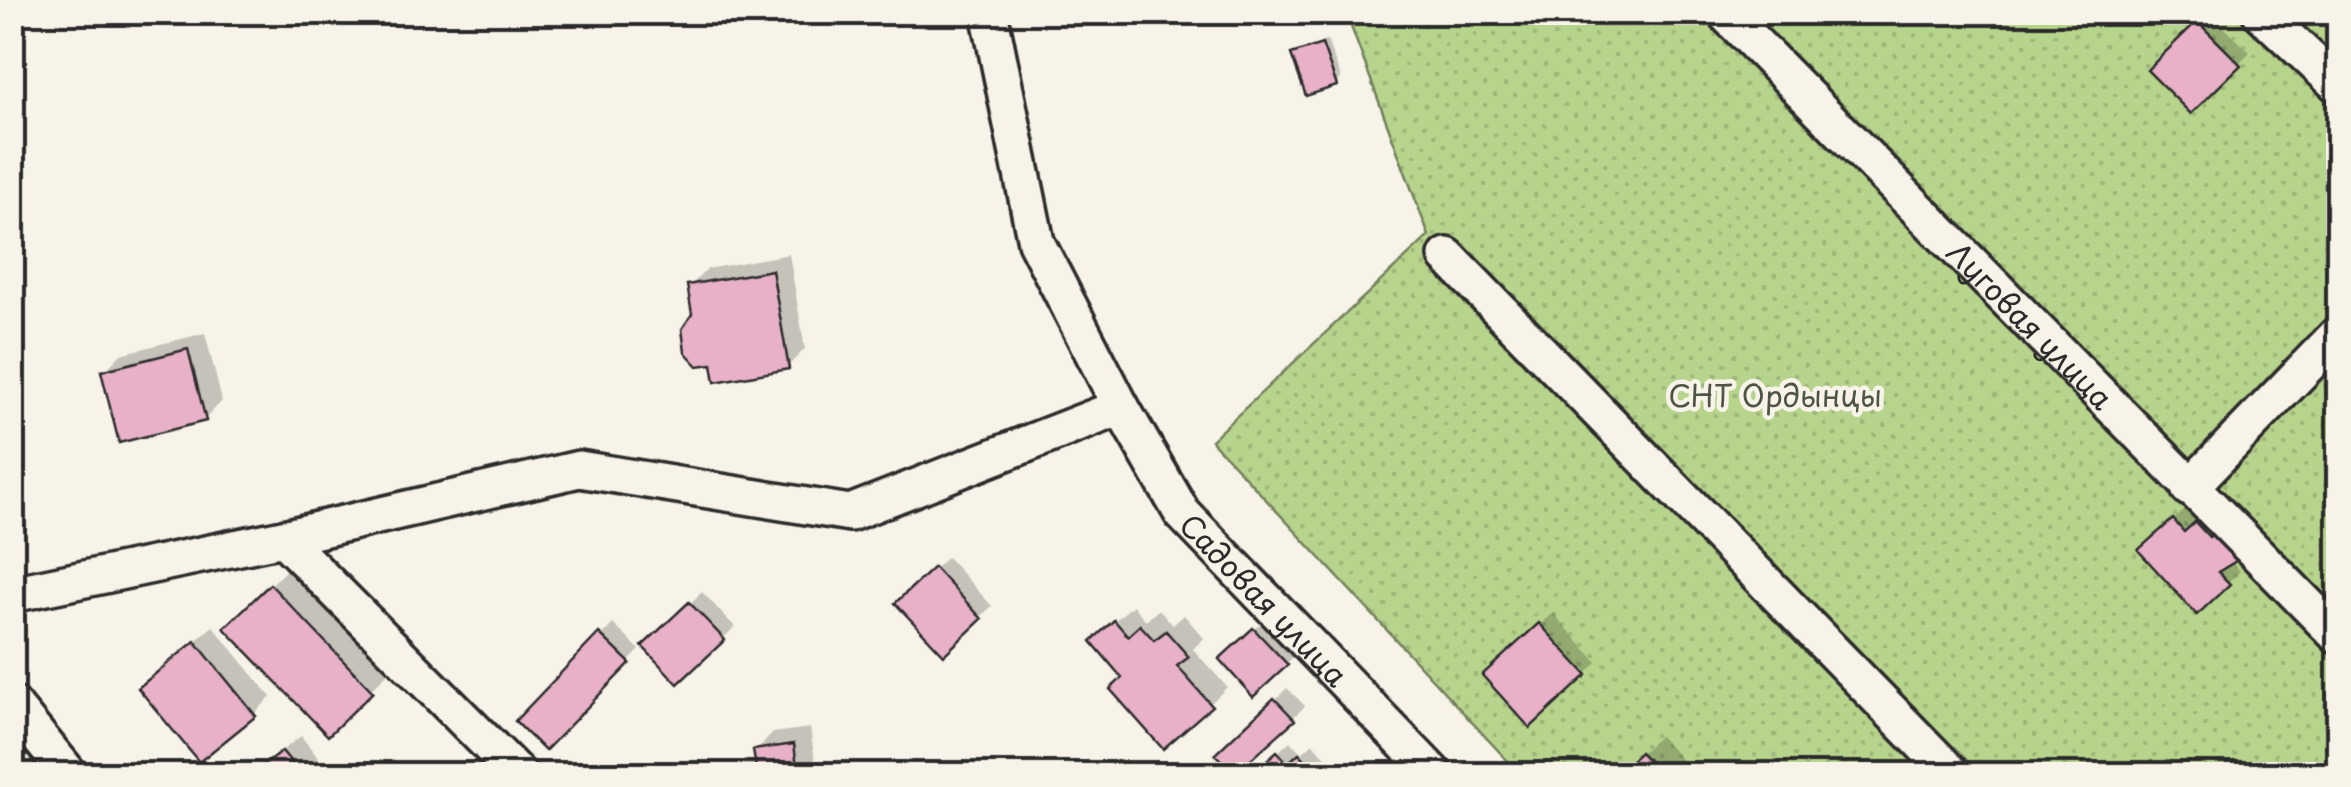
<svg xmlns="http://www.w3.org/2000/svg" width="2351" height="787" viewBox="0 0 2351 787" font-family="'Playpen Sans',sans-serif">
<defs>
<pattern id="garden-dots" width="8" height="8" patternUnits="userSpaceOnUse" patternTransform="scale(2.5)"><rect width="8" height="8" fill="#b7d48c"/><path d="M2 2h.1M6 6h.1" fill="none" stroke="#9eb679" stroke-width="1.8" stroke-linecap="round"/></pattern>
</defs>
<rect width="100%" height="100%" fill="#f7f3e8"/>
<filter id="ink" filterUnits="userSpaceOnUse"><feTurbulence type="fractalNoise" baseFrequency=".01" numOctaves="2"/><feDisplacementMap in="SourceGraphic" scale="20" xChannelSelector="R" yChannelSelector="G"/><feConvolveMatrix kernelMatrix="1 2 1 2 8 2 1 2 1" color-interpolation-filters="sRGB"/></filter>
<g filter="url(#ink)">
<!-- garden -->
<path fill="url(#garden-dots)" stroke="#71805c" stroke-width="2.5" d="M1346 13H2338V774H1520L1211 440 1429 236Z"/>
<!-- shadow -->
<g fill="#0003">
<path d="M2208 12 2250 52 2191 111 2150 70Z"/>
<path d="M1327 40 1341 78 1335 84 1294 55Z"/>
<path d="M789 254 805 349 788 366 714 361 695 314 690 286 707 269Z"/>
<path d="M205 333 222 401 205 419 104 372 121 354Z"/>
<path d="M2186 509 2197 522 2208 512 2231 561 2240 571 2197 611 2153 538Z"/>
<path d="M947 557 992 606 944 652 899 603Z"/>
<path d="M288 568 388 673 328 732 227 628Z"/>
<path d="M702 592 735 627 678 681 646 646Z"/>
<path d="M1133 605 1146 621 1159 609 1173 625 1184 615 1204 638 1193 649 1227 687 1210 704 1125 677 1111 624Z"/>
<path d="M1553 613 1597 662 1586 674 1497 664Z"/>
<path d="M1267 618 1298 652 1286 664 1234 648Z"/>
<path d="M613 624 640 650 545 747 519 721Z"/>
<path d="M213 626 271 697 254 714 141 688Z"/>
<path d="M1287 688 1305 706 1236 773 1218 754Z"/>
<path d="M810 728 817 774H700L706 769 758 762 756 751 773 733Z"/>
<path d="M301 736 331 774H252Z"/>
<path d="M1659 736 1695 774H1619Z"/>
<path d="M1290 741 1302 753 1313 743 1341 774H1254Z"/>
</g>
<!-- building -->
<g fill="#e8b1c8" stroke="#2b2b2b" stroke-width="2.5">
<path d="M2197 21 2241 65 2191 114 2147 70Z"/>
<path d="M1322 44 1337 86 1306 96 1291 54Z"/>
<path d="M772 270 789 369 715 382 712 364 698 366 685 352 682 329 692 314 687 285Z"/>
<path d="M188 349 206 421 119 443 101 371Z"/>
<path d="M2173 519 2184 532 2195 522 2209 537 2216 531 2241 558 2218 572 2230 584 2197 615 2138 550Z"/>
<path d="M934 567 982 619 944 655 895 603Z"/>
<path d="M270 584 373 692 328 736 224 628Z"/>
<path d="M689 602 725 640 678 684 642 646Z"/>
<path d="M1114 620 1128 636 1140 625 1154 640 1166 631 1189 657 1177 666 1212 706 1163 749 1110 689 1122 678 1091 641Z"/>
<path d="M1539 623 1587 675 1530 728 1482 675Z"/>
<path d="M1253 628 1288 665 1253 697 1219 659Z"/>
<path d="M599 633 630 663 545 751 515 721Z"/>
<path d="M195 641 256 716 199 762 138 688Z"/>
<path d="M1274 698 1295 720 1234 774 1215 754Z"/>
<path d="M794 744 798 774H757L753 750Z"/>
<path d="M282 751 301 774H253Z"/>
<path d="M1277 751 1288 763 1299 753 1319 774H1251Z"/>
<path d="M1640 752 1662 774H1616Z"/>
</g>
<g fill="none" stroke-linecap="round" stroke-linejoin="round">
<defs>
<g id="minor">
<path id="s1" d="M989 12 1036 242 1121 407 1182 513 1434 774"/>
<path id="s2" d="M1724 12 2338 636"/>
<path d="M2260 12 2338 85"/>
<path d="M1447 256 1952 774"/>
<path d="M2189 488 2338 334"/>
<path d="M283 538 518 774"/>
<path d="M12 594 283 538 579 469 850 513 1121 407"/>
<path d="M12 704 69 774"/>
</g>
</defs>
<!-- minor casing -->
<use href="#minor" stroke="#2b2b2b" stroke-width="42"/>
<!-- minor -->
<use href="#minor" stroke="#f7f3e8" stroke-width="35"/>
</g>
</g>
<g text-anchor="middle" dominant-baseline="central" stroke-width="9" stroke-linejoin="round" paint-order="stroke">
<!-- street labels -->
<g font-size="30" fill="#2b2b2b" stroke="#f7f3e8">
<text stroke="none"><textPath href="#s2" startOffset="438">Луговая улица</textPath></text>
<text stroke="none"><textPath href="#s1" startOffset="662">Садовая улица</textPath></text>
</g>
<!-- park labels -->
<g font-size="30" fill="#4e5543" stroke="#f7f3e8">
<text x="1775" y="394">СНТ Ордынцы</text>
</g>
</g>
<!-- margin -->
<rect width="2351" height="787" fill="none" stroke="#f7f3e8" stroke-width="50"/>
<rect x="25" y="25" width="2301" height="737" fill="none" stroke="#2b2b2b" stroke-width="4" filter="url(#ink)"/>
</svg>
